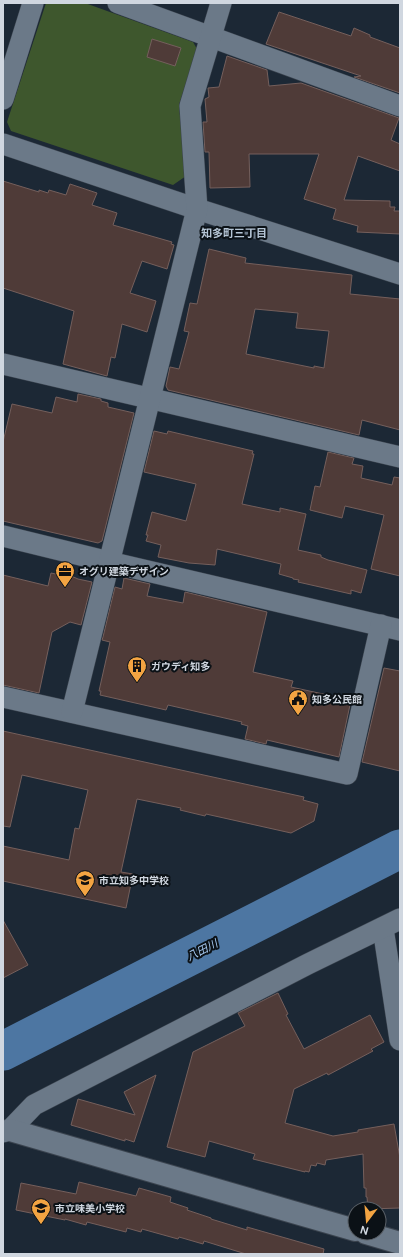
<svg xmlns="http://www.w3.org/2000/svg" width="403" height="1257" viewBox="0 0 403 1257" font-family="'DM Sans','Noto Sans JP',sans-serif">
<rect width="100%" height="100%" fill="#1c2835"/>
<!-- green -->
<path fill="#3e572d" d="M46 3H85L193 42 197 49 179 105 186 176 173 185 11 131 7 122Z"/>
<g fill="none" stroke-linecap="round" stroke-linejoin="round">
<!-- river -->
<path stroke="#4d76a2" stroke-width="39" d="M3 1051 400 849"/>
</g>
<!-- building -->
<g fill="#4f3b38" stroke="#745f5c" fill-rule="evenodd">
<path d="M279 12 351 36 354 28 370 35V37L400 48V93L354 77 361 76 266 44Z"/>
<path d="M152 39 181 48 175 66 147 57Z"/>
<path d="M227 56 267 70 269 86 301 83 399 118 391 140 400 144V171L358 156 344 200 390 201V207H395L394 211H400V234L357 232 358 226 333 219 336 209 304 199 319 154H249L250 187 210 188 209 152H205L203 122H207L205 99 209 97 208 88 219 87Z"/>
<path d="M3 181 39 192V190L48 193 49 190 66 195 70 184 97 193 92 205 117 213 113 225 172 242 171 244 174 245 167 269 142 261 130 293 156 301 147 332 122 324 115 358 111 357 107 376 63 364 74 311 3 288Z"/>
<path d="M209 249 246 258 245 263 352 275 350 294 400 299V430L362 420 359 435 168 390 166 386 170 367 179 369 189 332 184 331 190 303 197 304ZM255 309 298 313 296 328 329 331 324 368 314 366V368L246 354Z"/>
<path d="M78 394 101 399V401L108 403V407L134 413 102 541 98 543 3 521V442L12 404 52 413 56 397 77 402Z"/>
<path d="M154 431 167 434 168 431 253 451 252 454H254L242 504 280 512V508L306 514 298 550 321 555V557L328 560 367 570 361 593 351 590V594L298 582 299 580 293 579V578L279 574 281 564 217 549 215 565 189 563 158 557 161 545 146 541 148 535H146L152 512 186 521 196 484 144 472Z"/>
<path d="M328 452 354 458 352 464 363 466 361 478 392 485 394 477 400 478V576L371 569 384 515 345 506 342 518 310 510 315 486 320 487Z"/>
<path d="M51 573 60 575H69L78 579 92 582 81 625 70 622 52 632 39 693 3 685V575L48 586Z"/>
<path d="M124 578 150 584 147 596 183 603 185 592 267 612 253 672 293 681 291 687 351 700 339 757 267 740 266 744 245 739 248 726 241 724 242 722 168 705 166 710 100 695 101 691H99L110 642 102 640 103 637 115 587 122 589Z"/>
<path d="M384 668 400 671V771L362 762Z"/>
<path d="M3 731 304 797 303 800 318 804 314 821 291 833 206 814 205 816 180 810 181 808 137 799 121 872 133 874 126 908 3 881V846L69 860 75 828 79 829 88 790 22 775 10 827 3 826Z"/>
<path d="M3 920 28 965 3 978Z"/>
<path d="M278 993 288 1014 286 1015 304 1049 370 1015 384 1042 371 1049 373 1051 328 1075 327 1073 294 1089 285 1123 333 1136 358 1132V1130L394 1124 400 1158V1208L368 1209 367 1197H366V1188H364L363 1154 326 1160 325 1165 317 1163 316 1166 311 1165 309 1172 305 1171V1172L253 1159 255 1154 209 1141 205 1157 167 1147 193 1052 245 1026 238 1013Z"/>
<path d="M156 1075 134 1142 125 1139V1141L71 1125 78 1099 135 1115 124 1092Z"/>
<path d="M79 1182 136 1196 139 1188 171 1197 170 1202 188 1208 187 1210 211 1218V1219L247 1230V1227L324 1249 323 1254H246L204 1241 203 1244 179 1237 178 1239 142 1229 141 1232 127 1228 126 1232 87 1222 86 1225 65 1219V1220L16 1210 21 1183 76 1194Z"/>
</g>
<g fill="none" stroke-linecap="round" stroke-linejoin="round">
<defs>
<g id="minor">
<path d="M118 3 400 106"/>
<path d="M3 99 33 3"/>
<path d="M3 144 197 209 400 274"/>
<path d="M3 364 400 457"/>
<path d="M3 536 109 562 400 630"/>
<path d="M3 697 347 774 381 625"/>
<path d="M72 712 197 209 190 106 221 3"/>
<path d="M383 928 400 1040"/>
<path d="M3 1132 10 1130 34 1105 308 964 400 919"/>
</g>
<g id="tertiary">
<path d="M10 1130 355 1230"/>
<path d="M366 1233 400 1243"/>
</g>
</defs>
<!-- minor casing -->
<use href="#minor" stroke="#3b444f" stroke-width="22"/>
<!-- tertiary casing -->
<use href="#tertiary" stroke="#3b444f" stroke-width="24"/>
<!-- minor -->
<use href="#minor" stroke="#6b7988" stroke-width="21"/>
<!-- tertiary -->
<use href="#tertiary" stroke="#6b7988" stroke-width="22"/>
</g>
<!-- icons -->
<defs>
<symbol id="office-pin" viewBox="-11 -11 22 30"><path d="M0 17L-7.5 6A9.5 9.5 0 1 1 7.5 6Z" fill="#f3a442" stroke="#0b1116"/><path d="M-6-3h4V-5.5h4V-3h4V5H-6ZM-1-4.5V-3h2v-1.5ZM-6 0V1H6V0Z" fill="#111"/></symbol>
<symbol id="building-pin" viewBox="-11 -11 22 30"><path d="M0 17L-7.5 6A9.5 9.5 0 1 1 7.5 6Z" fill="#f3a442" stroke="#0b1116"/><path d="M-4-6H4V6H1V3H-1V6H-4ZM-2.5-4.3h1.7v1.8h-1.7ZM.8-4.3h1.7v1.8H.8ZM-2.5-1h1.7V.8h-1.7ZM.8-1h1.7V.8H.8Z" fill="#111"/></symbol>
<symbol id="civic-pin" viewBox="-11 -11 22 30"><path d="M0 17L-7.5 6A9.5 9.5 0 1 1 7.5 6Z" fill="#f3a442" stroke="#0b1116"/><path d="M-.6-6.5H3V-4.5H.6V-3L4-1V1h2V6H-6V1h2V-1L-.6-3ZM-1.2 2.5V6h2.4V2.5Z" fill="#111"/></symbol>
<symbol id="school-pin" viewBox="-11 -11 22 30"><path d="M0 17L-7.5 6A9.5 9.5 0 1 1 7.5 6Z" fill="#f3a442" stroke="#0b1116"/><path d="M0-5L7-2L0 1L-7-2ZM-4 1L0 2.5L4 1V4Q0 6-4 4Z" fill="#111"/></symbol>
</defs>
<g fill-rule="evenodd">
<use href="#office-pin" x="54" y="560" width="22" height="30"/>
<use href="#building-pin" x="126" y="655" width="22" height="30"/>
<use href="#civic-pin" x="287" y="688" width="22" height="30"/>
<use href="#school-pin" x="74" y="869" width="22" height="30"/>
<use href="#school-pin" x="30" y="1197" width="22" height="30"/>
</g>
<g text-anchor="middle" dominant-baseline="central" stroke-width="4" stroke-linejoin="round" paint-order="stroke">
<!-- poi labels -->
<g font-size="10" font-weight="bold" fill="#d0d7e0" stroke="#0b1116" text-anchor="start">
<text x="79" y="571">オグリ建築デザイン</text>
<text x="151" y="666">ガウディ知多</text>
<text x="312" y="699">知多公民館</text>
<text x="99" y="880">市立知多中学校</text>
<text x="55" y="1208">市立味美小学校</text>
</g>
<!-- neighbourhood labels -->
<g font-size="11" font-weight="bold" fill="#b6c6d6" stroke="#0b1116">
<text x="234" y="233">知多町三丁目</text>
</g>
<!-- water labels -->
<g font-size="11" font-style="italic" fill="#a7cbf3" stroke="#0b1116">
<text transform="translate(202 950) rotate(-27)">八田川</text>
</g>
</g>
<!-- border -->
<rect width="403" height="1257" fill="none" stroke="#d0d7e0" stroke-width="8"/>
<!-- north arrow -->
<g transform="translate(367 1221) rotate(196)"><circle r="19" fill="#0b1116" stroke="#5a6067"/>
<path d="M0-3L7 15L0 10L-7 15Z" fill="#f3a442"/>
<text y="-6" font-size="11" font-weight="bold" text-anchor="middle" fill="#d0d7e0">N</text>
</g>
</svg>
